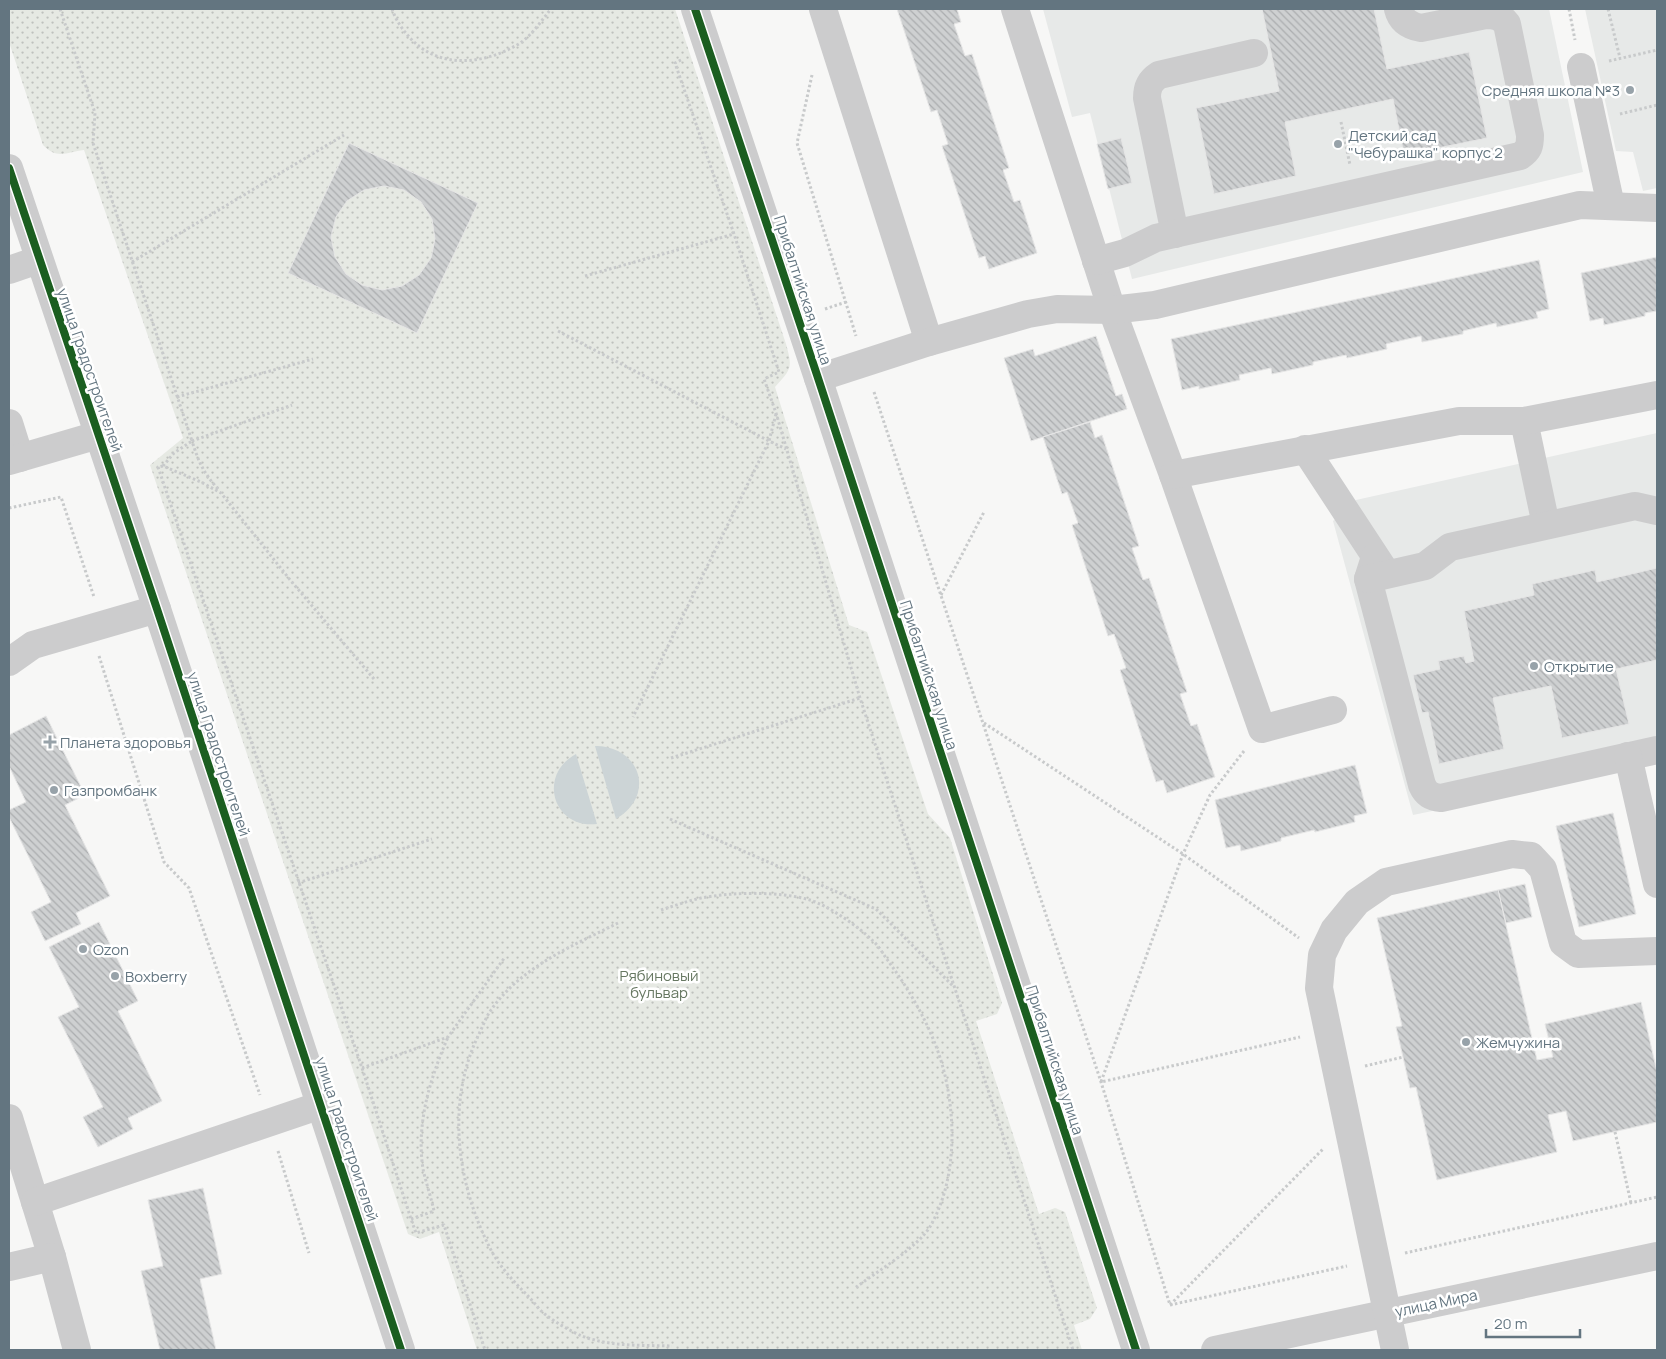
<svg xmlns="http://www.w3.org/2000/svg" width="1666" height="1359" viewBox="0 0 1666 1359" font-family="Manrope,sans-serif">
<defs>
<pattern id="park-dots" width="8" height="8" patternUnits="userSpaceOnUse" patternTransform="scale(1.25)"><rect width="8" height="8" fill="#e6e9e3"/><path d="M2 2h.1M6 6h.1" fill="none" stroke="#bec1bd" stroke-width="1.8" stroke-linecap="round"/></pattern>
<pattern id="building-back-hatch" width="6" height="6" patternUnits="userSpaceOnUse" patternTransform="scale(1.25)"><rect width="6" height="6" fill="#ced0d1"/><path d="M-1 5l2 2M0 0l6 6M5-1l2 2" fill="none" stroke="#abadaf"/></pattern>
</defs>
<rect width="100%" height="100%" fill="#f7f7f6"/>
<!-- built -->
<g fill="#e7e9e8">
<path d="M1043 9H1549L1583 172 1132 279 1090 113 1072 117Z"/>
<path d="M1585 9H1657V188L1643 191 1633 152 1616 151Z"/>
<path d="M1657 433V764L1413 815 1333 521 1356 500Z"/>
</g>
<!-- park -->
<path fill="url(#park-dots)" d="M9 9H675L786 344C793 369 791 369 775 387L849 625 867 632 928 814 950 838 1002 1003 997 1014 976 1021 1039 1214 1055 1208 1065 1212 1097 1308 1090 1319 1074 1325 1082 1350H477L439 1232 420 1239 408 1234 150 465 183 438 84 150C67 152 57 160 43 145L9 42Z"/>
<!-- water -->
<g fill="#ccd4d6">
<path d="M595 746C641 746 656 796 616 819Z"/>
<path d="M576 754 597 824C553 829 537 775 576 754Z"/>
</g>
<!-- building -->
<g fill="url(#building-back-hatch)" stroke="#e6e6e6" fill-rule="evenodd">
<path d="M897 9H957L961 22 954 24 965 56 972 54 1009 168 1003 170 1014 202 1020 200 1037 253 989 269 985 256 979 258 942 146 948 144 937 110 931 112Z"/>
<path d="M1262 9H1374L1387 69 1469 52 1487 138 1404 155 1393 99 1285 122 1296 176 1214 194 1196 108 1279 91Z"/>
<path d="M1121 138 1132 183 1108 189 1097 144Z"/>
<path d="M349 143 478 203 417 333 288 273ZM384 186 404 190 421 202 432 219 435 239 431 258 419 275 402 286 382 290 362 285 346 274 335 257 331 237 336 217 347 201 364 190Z"/>
<path d="M1657 257V311L1645 313V316L1604 325 1603 318 1590 321 1581 273Z"/>
<path d="M1539 260 1549 309 1536 312 1538 318 1497 327 1496 323 1463 331V334L1422 342 1421 336 1386 344 1387 349 1347 358 1346 355 1313 362V365L1272 374 1271 368 1239 375 1240 380 1199 389V386L1182 390 1171 339Z"/>
<path d="M1096 336 1116 396 1122 394 1127 409 1031 441 1004 358 1033 349 1035 356Z"/>
<path d="M1090 422 1095 438 1102 435 1139 546 1132 548 1143 580 1149 578 1187 692 1180 694 1191 726 1197 724 1215 777 1167 793 1163 780 1156 782 1120 670 1126 668 1114 634 1108 636 1072 525 1078 523 1067 492 1062 494 1043 437Z"/>
<path d="M1657 568V660L1616 669 1629 724 1562 738 1551 686 1493 698 1504 749 1439 764 1428 712 1422 713 1413 675 1440 669 1438 661 1464 656 1466 663 1474 661 1464 611 1534 595 1532 584 1595 570 1597 582Z"/>
<path d="M46 716 85 795 65 805 110 896 76 913 81 924 45 941 31 912 51 902 9 817V810L26 802 9 766V735Z"/>
<path d="M1355 765 1367 813 1354 816 1355 822 1315 832 1314 830 1281 838V841L1241 851 1240 845 1226 848 1215 800Z"/>
<path d="M1613 813 1636 914 1579 927 1556 826Z"/>
<path d="M1525 884 1532 917 1506 923 1498 890Z"/>
<path d="M1498 890 1537 1060 1553 1057 1545 1024 1641 1002 1657 1072V1122L1573 1141 1566 1111 1548 1115 1557 1152 1437 1180 1416 1087 1410 1088 1403 1057 1396 1027 1402 1026 1377 918Z"/>
<path d="M99 922 138 1001 118 1011 162 1101 128 1118 133 1129 98 1147 83 1117 103 1107 58 1017 79 1007 49 947Z"/>
<path d="M203 1188 222 1274 200 1279 216 1350H160L141 1271 163 1266 148 1200Z"/>
</g>
<g fill="none" stroke-linecap="round" stroke-linejoin="round">
<!-- path -->
<g stroke="#c8cacb" stroke-width="3" stroke-dasharray="2.5 2.5" stroke-linecap="butt">
<path d="M60 9 95 113 93 143 192 441 174 453 163 466"/>
<path d="M392 9C396 21 404 32 413 41 442 69 484 64 517 45 531 37 541 21 551 9"/>
<path d="M1569 9 1575 40"/>
<path d="M1608 9 1620 58"/>
<path d="M681 60 675 63 734 234 779 372 764 379 776 413 860 698 1073 1350"/>
<path d="M1609 61 1657 50"/>
<path d="M812 75 797 143 856 336"/>
<path d="M1620 114 1657 105"/>
<path d="M1341 122 1350 165"/>
<path d="M132 262 344 135"/>
<path d="M585 276 734 234"/>
<path d="M825 309 846 302"/>
<path d="M558 331 769 441 633 717"/>
<path d="M874 392 1101 1082 1170 1305 1323 1149"/>
<path d="M177 397 313 359"/>
<path d="M776 414 769 441 786 449"/>
<path d="M218 489C203 472 199 463 192 441L292 405"/>
<path d="M9 508 61 497 94 597"/>
<path d="M941 595 984 512"/>
<path d="M99 656 164 862 189 888 260 1095"/>
<path d="M374 679 291 581 221 493 201 482 163 466 158 467 362 1068 411 1219 416 1233 444 1225 485 1350"/>
<path d="M984 723 1183 854 1299 938"/>
<path d="M1244 751 1210 795 1183 854 1101 1082 1300 1037"/>
<path d="M671 758 860 698"/>
<path d="M670 819 876 909 954 987"/>
<path d="M298 883 432 839"/>
<path d="M661 910C674 906 687 901 701 898 733 892 779 891 810 900 829 906 859 927 873 941 880 947 884 956 889 962 915 998 939 1041 947 1085 956 1130 954 1184 931 1225 919 1247 876 1272 855 1288"/>
<path d="M618 923C572 946 521 967 491 1010 486 1017 483 1026 479 1034 445 1103 457 1186 492 1252 501 1268 515 1283 528 1296 534 1302 539 1310 546 1315 555 1322 572 1332 582 1336 611 1347 642 1345 672 1346"/>
<path d="M1365 1066 1403 1057"/>
<path d="M362 1068 448 1037 505 957"/>
<path d="M1615 1132 1631 1203"/>
<path d="M278 1151 309 1253"/>
<path d="M411 1219 434 1211C431 1197 426 1183 423 1169 416 1123 430 1079 448 1037"/>
<path d="M1405 1253 1657 1197"/>
<path d="M1170 1305 1347 1266"/>
</g>
<!-- minor -->
<g stroke="#cccccd" stroke-width="28">
<path d="M695 9 818 378 1136 1350"/>
<path d="M823 9 929 342"/>
<path d="M1015 9 1112 310 1173 475 1262 729 1333 710"/>
<path d="M1581 67 1611 206"/>
<path d="M9 168 157 609 401 1350"/>
<path d="M1175 234 1147 98C1147 87 1150 81 1159 75L1254 53"/>
<path d="M1096 261 1125 253 1156 238 1520 156C1529 150 1530 146 1530 135L1507 24C1501 16 1495 15 1486 15L1421 28C1410 26 1401 21 1398 9"/>
<path d="M9 270 38 260"/>
<path d="M818 378 929 342 1028 314 1057 309 1112 310 1155 305 1580 205 1657 208"/>
<path d="M1524 421 1546 525"/>
<path d="M9 423 20 458"/>
<path d="M1305 449 1385 571"/>
<path d="M9 461 98 435"/>
<path d="M1173 475 1459 421H1524L1657 395"/>
<path d="M1375 557 1368 579 1422 785C1426 794 1431 797 1441 798L1657 750"/>
<path d="M1368 579 1425 566 1450 547 1635 506 1657 511"/>
<path d="M9 662 33 645 157 609"/>
<path d="M1628 756 1657 884"/>
<path d="M9 1118 52 1257 77 1350"/>
<path d="M35 1202 321 1105"/>
<path d="M9 1267 52 1257"/>
<path d="M1215 1350 1657 1256"/>
<path d="M1395 1350 1319 988 1322 955 1334 930 1357 902 1386 882 1512 854 1531 856 1543 869 1563 943 1578 954 1657 951"/>
</g>
<defs>
<g id="cycleway">
<path d="M695 9 818 378 1136 1350"/>
<path d="M9 168 157 609 401 1350"/>
</g>
</defs>
<!-- cycleway casing -->
<use href="#cycleway" stroke="#fff" stroke-width="11"/>
<!-- cycleway -->
<use href="#cycleway" stroke="#1b5e20" stroke-width="8"/>
</g>
<!-- markers -->
<g fill="#97a2a9" stroke="#fff" stroke-width="2">
<circle cx="1630" cy="90" r="5"/>
<circle cx="1338" cy="144" r="5"/>
<circle cx="1534" cy="666" r="5"/>
<path d="M47.5 734.5h5v5h5v5h-5v5h-5v-5h-5v-5h5z"/>
<circle cx="54" cy="790" r="5"/>
<circle cx="83" cy="949" r="5"/>
<circle cx="115" cy="976" r="5"/>
<circle cx="1466" cy="1042" r="5"/>
</g>
<g text-anchor="middle" dominant-baseline="central" stroke-width="5" stroke-linejoin="round" paint-order="stroke">
<!-- poi labels -->
<g font-size="15" fill="#637580" stroke="#fff" text-anchor="start">
<text x="1620" y="90" text-anchor="end">Средняя школа №3</text>
<text x="1348" y="135">Детский сад<tspan x="1348" dy="17">"Чебурашка" корпус 2</tspan></text>
<text x="1544" y="666">Открытие</text>
<text x="60" y="742">Планета здоровья</text>
<text x="64" y="790">Газпромбанк</text>
<text x="93" y="949">Ozon</text>
<text x="125" y="976">Boxberry</text>
<text x="1476" y="1042">Жемчужина</text>
</g>
<!-- street labels -->
<g font-size="15" fill="#637580" stroke="#fff">
<text transform="translate(803 290) rotate(72)">Прибалтийская улица</text>
<text transform="translate(90 370) rotate(71)">улица Градостроителей</text>
<text transform="translate(929 675) rotate(72)">Прибалтийская улица</text>
<text transform="translate(219 754) rotate(72)">улица Градостроителей</text>
<text transform="translate(1055 1060) rotate(72)">Прибалтийская улица</text>
<text transform="translate(347 1139) rotate(72)">улица Градостроителей</text>
<text transform="translate(1436 1303) rotate(-12)">улица Мира</text>
</g>
<!-- park labels -->
<g font-size="15" fill="#677862" stroke="#fff">
<text x="659" y="975">Рябиновый<tspan x="659" dy="17">бульвар</tspan></text>
</g>
</g>
<!-- border -->
<rect width="1666" height="1359" fill="none" stroke="#637580" stroke-width="20"/>
<!-- scale -->
<path d="M1486 1329v8h94v-8" fill="none" stroke="#637580" stroke-width="2.5"/>
<text x="1494" y="1329" font-size="15" fill="#637580" stroke="#ffffff" stroke-width="4" paint-order="stroke">20 m</text>
</svg>
